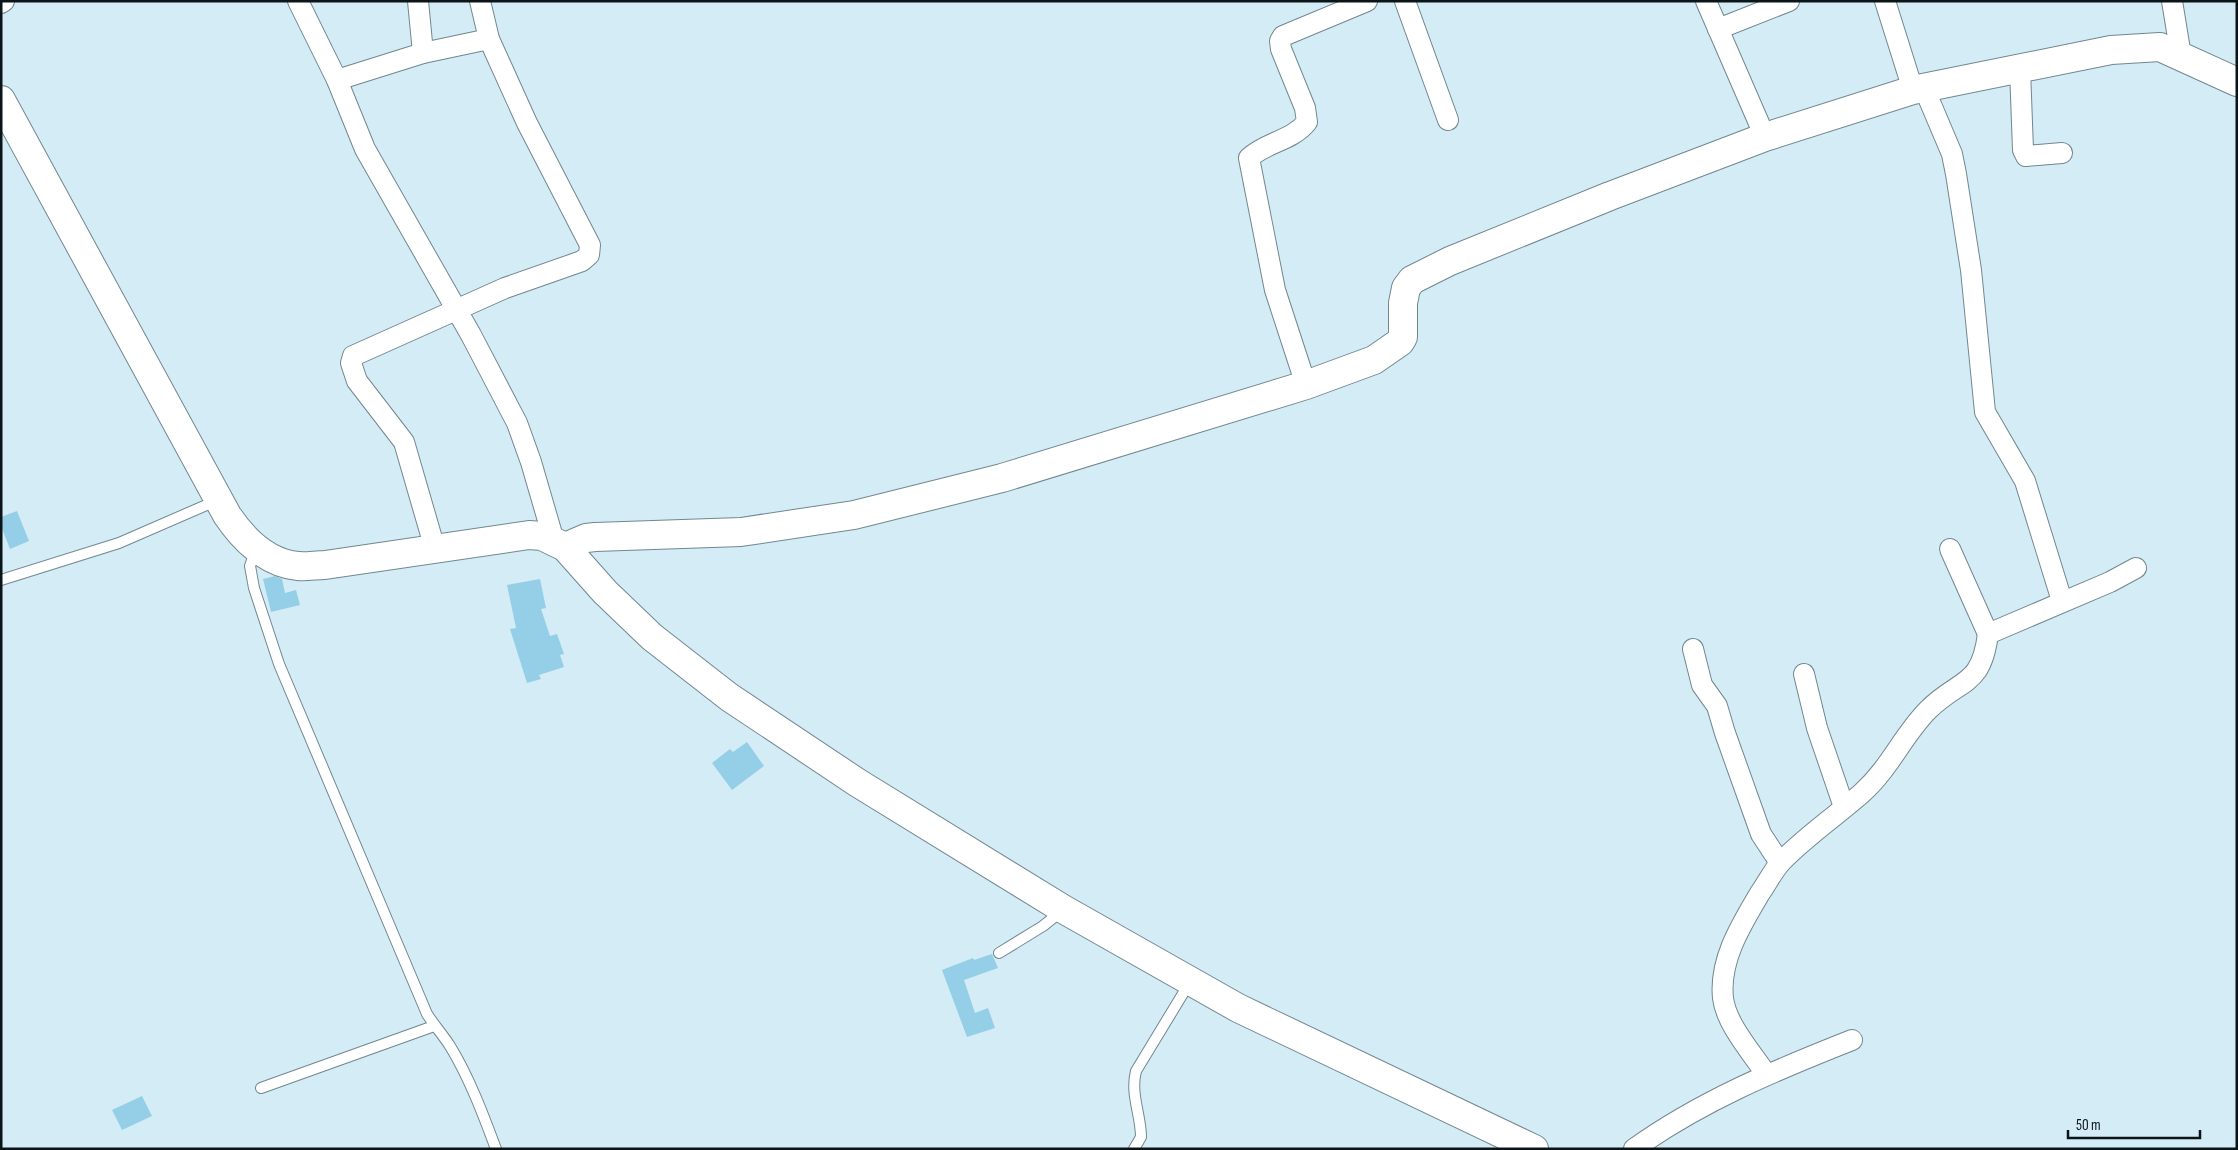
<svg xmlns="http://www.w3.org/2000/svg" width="2238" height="1150" viewBox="0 0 2238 1150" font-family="'Sofia Sans Condensed',sans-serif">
<rect width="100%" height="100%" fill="#d4ecf6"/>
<!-- building -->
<g fill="#94cfe7">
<path d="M17 511 29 541 10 549 1 526V517Z"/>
<path d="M275 576 282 579 285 593 296 590 300 605 271 612 263 579Z"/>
<path d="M540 579 546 608 541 609 550 636 557 634 564 654 560 655 564 667 539 675 541 679 527 683 510 629 516 628 507 585Z"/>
<path d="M747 742 764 766 732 790 712 763 730 749 733 752Z"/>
<path d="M992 954 998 968 964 980 975 1013 988 1008 995 1028 967 1037 942 970 973 958 974 960Z"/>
<path d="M142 1096 152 1116 122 1130 112 1110Z"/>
</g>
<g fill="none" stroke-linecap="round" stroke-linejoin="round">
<defs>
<g id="lane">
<path d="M256 549 250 566 254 588 279 664 427 1014C434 1025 443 1035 450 1046 469 1077 483 1114 496 1149"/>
<path d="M1 580 119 543 218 500"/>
<path d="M999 953 1043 926 1063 910"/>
<path d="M261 1088 434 1026"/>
<path d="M1134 1149 1141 1137C1141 1115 1130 1094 1136 1071L1190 982"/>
</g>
<g id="street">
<path d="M298 1 337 80 365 149 471 335 517 423 531 462 554 541"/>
<path d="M418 1 423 53"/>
<path d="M1405 1 1448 120"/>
<path d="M1706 1 1765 137"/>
<path d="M1885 1 1913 90"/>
<path d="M2172 1 2181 56"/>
<path d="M1 3 4 1"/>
<path d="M1718 29 1789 1"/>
<path d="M2020 69 2023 150 2026 156 2062 153"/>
<path d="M337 80 423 53 489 39"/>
<path d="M1924 88 1952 154 1956 174 1971 270 1985 412 2025 481 2062 601"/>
<path d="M1306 385 1275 290 1249 158C1266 142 1292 141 1307 122L1305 108 1281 49 1280 41 1283 36 1367 1"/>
<path d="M435 549 404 442 357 381 351 363 353 356 505 288 582 261 589 255 590 245 527 123 489 39 480 1"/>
<path d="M1950 549 1988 634"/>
<path d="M1693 649 1702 685 1717 706 1725 733 1761 834 1780 863"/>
<path d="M1804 674 1817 728 1844 807"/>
<path d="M1766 1074C1752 1053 1726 1024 1723 998 1719 960 1741 925 1760 893 1767 883 1773 871 1781 862 1806 836 1836 816 1862 793 1890 768 1903 735 1928 710 1960 678 1981 688 1988 634L2110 582 2136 568"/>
<path d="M1634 1149C1701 1101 1776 1070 1852 1040"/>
</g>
<g id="secondary">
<path d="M1 100 227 515C243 539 267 563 298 566 306 567 316 565 325 565L529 535 542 536 565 547 605 592 652 637 729 697 858 783 1063 909 1238 1008 1534 1149"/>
<path d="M565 547 586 538 595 537 741 532 854 515 1002 478 1306 385 1374 360 1400 342 1403 337V303L1406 288 1412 280 1450 261 1610 196 1765 137 1913 90 2111 50 2160 47 2237 82"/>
</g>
</defs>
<!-- lane casing -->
<use href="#lane" stroke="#718790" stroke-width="12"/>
<!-- street casing -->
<use href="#street" stroke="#718790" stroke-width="22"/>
<!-- secondary casing -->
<use href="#secondary" stroke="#718790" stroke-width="30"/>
<!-- lane -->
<use href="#lane" stroke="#fff" stroke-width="10"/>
<!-- street -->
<use href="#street" stroke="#fff" stroke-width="20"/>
<!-- secondary -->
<use href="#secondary" stroke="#fff" stroke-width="28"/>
</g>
<!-- border -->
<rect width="2238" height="1150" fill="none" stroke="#0b1417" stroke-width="5"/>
<!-- scale -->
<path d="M2068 1130v8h132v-8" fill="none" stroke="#0b1417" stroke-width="2.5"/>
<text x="2076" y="1130" font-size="15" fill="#0b1417" stroke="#d4ecf6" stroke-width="4" paint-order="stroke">50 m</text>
</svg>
